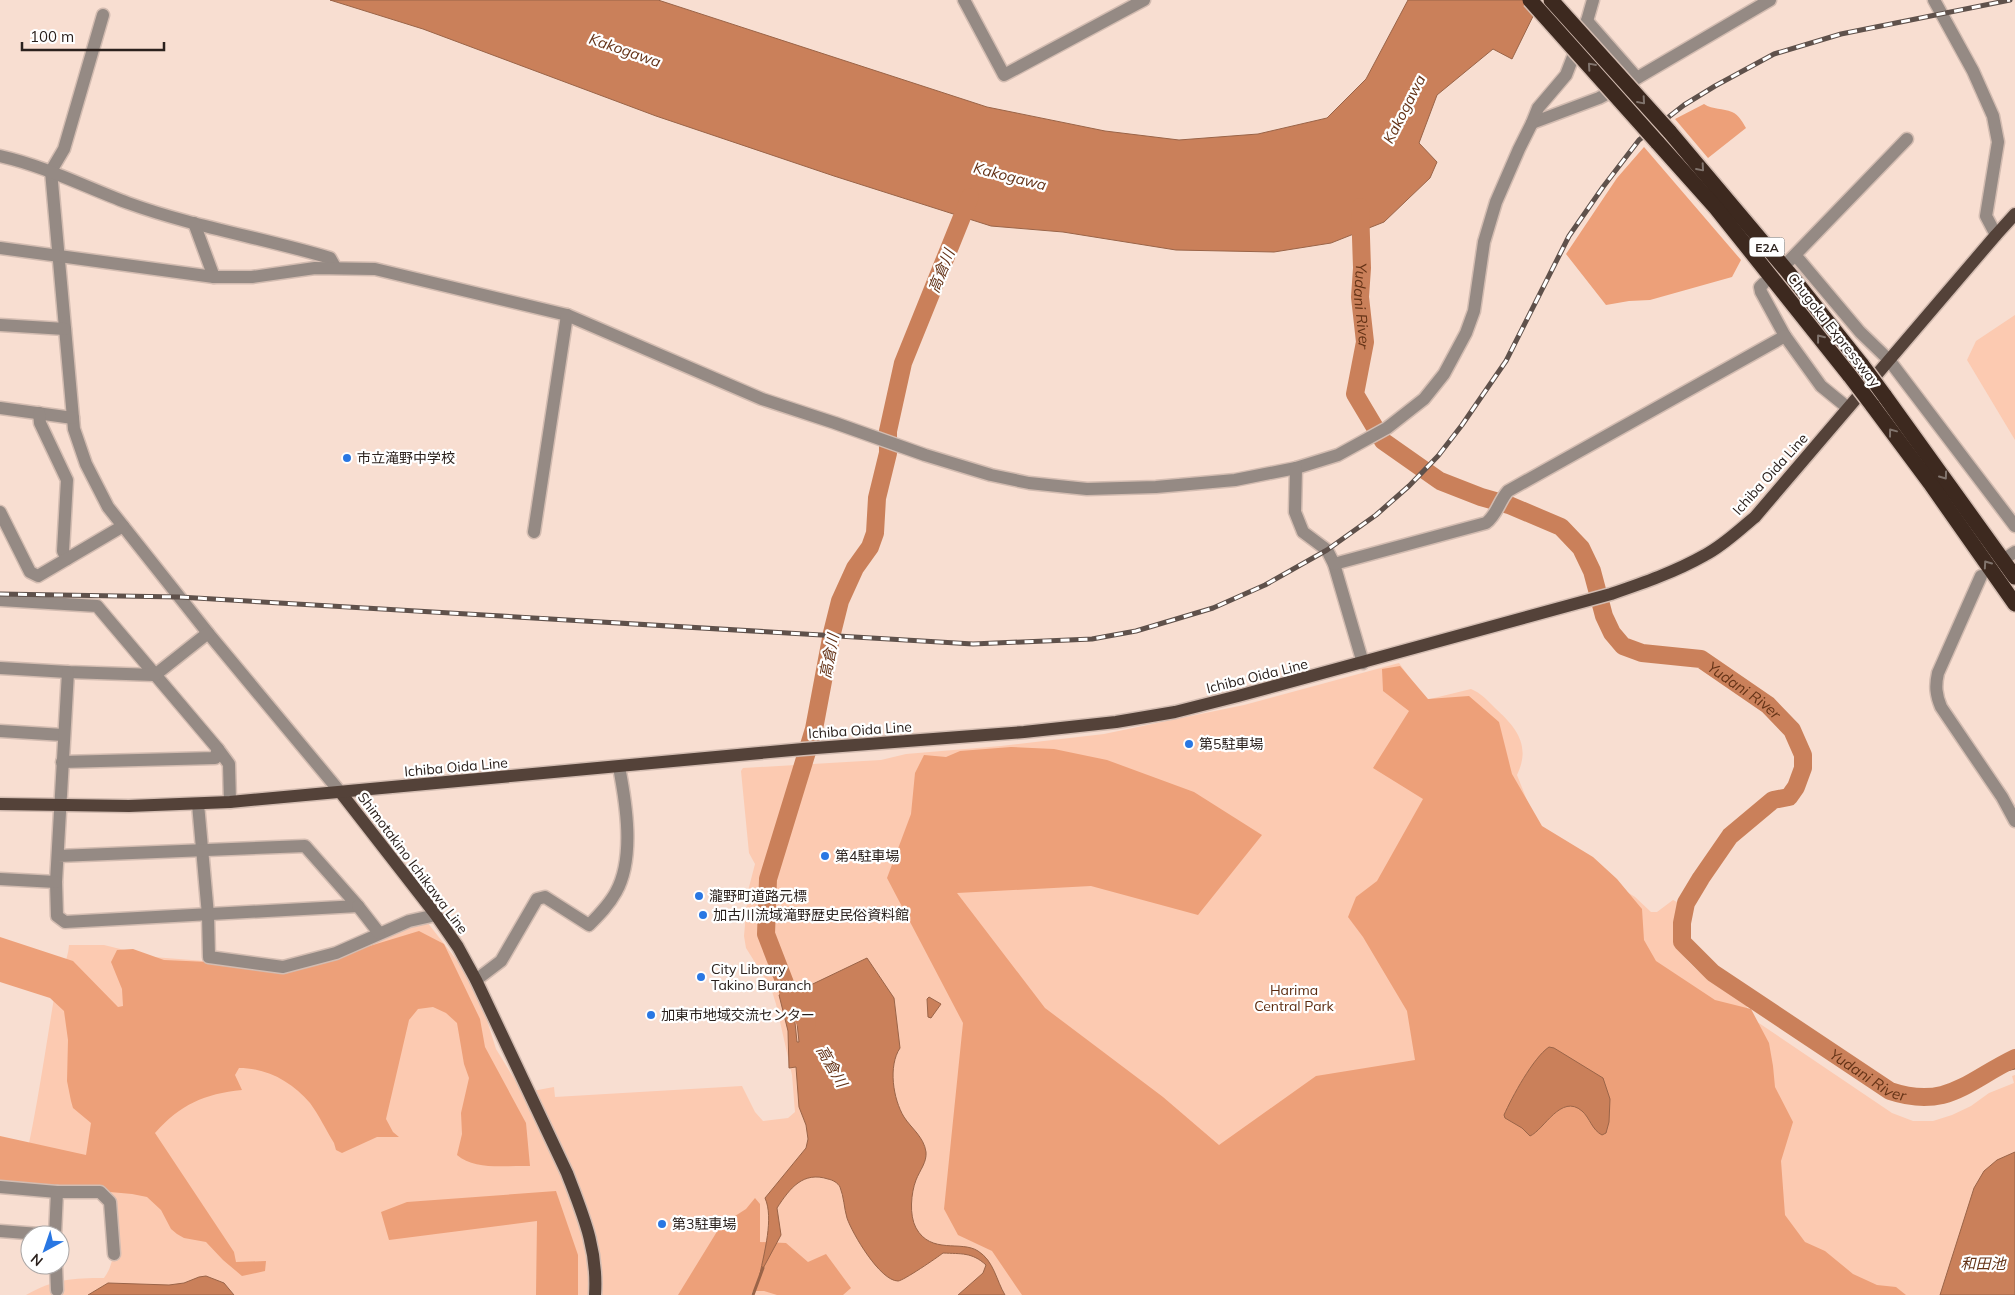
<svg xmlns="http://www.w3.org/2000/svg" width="2015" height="1295" viewBox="0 0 2015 1295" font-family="Mulish,'Noto Sans JP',sans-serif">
<rect width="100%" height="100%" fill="#f8ded1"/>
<!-- green -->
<g fill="#fccab1">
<path d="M2015 315V440L1967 360 1976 341Z"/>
<path d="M1399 663 1426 700 1471 689C1481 693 1487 700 1495 708 1517 728 1531 746 1517 775L1530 808 1547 841 1635 897 1651 912H1657L1673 900 1679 903C1676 912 1673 923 1674 934 1678 966 1724 988 1748 1006L1744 1013 1892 1113 1913 1121H1933L1952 1115 1971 1106 1989 1093 2014 1083 2012 1076 2015 1075V1295H26C54 1279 73 1278 104 1278 120 1257 112 1226 110 1202L100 1192 19 1188C35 1124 44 1058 55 992 58 976 68 962 69 945H104L153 957 283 967 379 933 427 922 466 972 485 1014 496 1049 521 1090 527 1092 554 1087 555 1097 742 1086 755 1112 763 1121 788 1118 795 1112 792 1075 776 1004 771 988 746 948 744 936 748 891 755 864 749 853 741 771 743 768 881 760 906 754 1001 746 1104 734 1244 705Z"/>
</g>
<!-- forest -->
<g fill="#eda079">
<path d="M1704 104C1713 110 1723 108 1732 112 1739 115 1743 123 1746 128L1708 158 1675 119Z"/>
<path d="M1644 147 1741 260 1732 277 1650 300 1629 301 1606 305 1566 254 1617 178Z"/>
<path d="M1400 666 1428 699 1469 696 1499 722 1512 774 1542 826 1593 857 1617 879 1642 909 1644 940 1656 961 1715 1000 1751 1009 1769 1043 1773 1066 1775 1087 1793 1122 1781 1161 1785 1215 1805 1242 1825 1251 1853 1274 1877 1285 1896 1287 1906 1295H1022L992 1251 958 1235 944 1209 963 1023 887 878 911 814 915 773 924 755 946 757 960 751 1011 747 1054 749 1107 760 1194 792 1262 835 1198 915 1091 886 957 893 1045 1008 1163 1097 1219 1145 1316 1076 1415 1060 1407 1011 1363 937 1348 917 1356 897 1377 881 1423 799 1373 768 1409 711 1383 691 1382 669Z"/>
<path d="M419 931 444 944 480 1019 485 1047 526 1123 530 1166C508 1165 475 1171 457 1155L462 1134 461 1113 469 1078 464 1064 457 1023 446 1013 433 1007 418 1009 409 1020 386 1119 393 1132 399 1137H377L342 1153 336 1150 334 1143C326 1130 319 1115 310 1103 292 1082 267 1068 239 1068L235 1075 242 1090C204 1094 181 1104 155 1133L234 1252 236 1262 266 1261 265 1271 242 1276 223 1260 206 1242 184 1238 177 1234 171 1229 161 1210 147 1197 132 1194 0 1182V1136L86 1155 91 1123 73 1108 71 1101 67 1081 68 1040 64 1011 50 998 0 982V937L73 961 118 1007 123 1006 122 989 111 962 117 950 133 949 164 960 230 963 294 969Z"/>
<path d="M556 1191 578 1255V1295H536L537 1221 389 1240 381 1212 407 1202Z"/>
<path d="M755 1198 760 1204V1242L786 1243 808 1262 826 1254 851 1288 843 1295H777L764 1291H753L751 1295H678L721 1225 746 1209Z"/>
</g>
<!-- water -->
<g fill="#ca805a" stroke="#9a6448">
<path d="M330 0H658L987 107 1105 131 1179 140 1258 134 1327 118 1366 79 1408 0H1541L1512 59 1493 49 1437 95 1419 143 1437 162 1430 178 1384 222 1331 243 1274 252 1176 250 1063 232 991 226 834 176 656 116 423 29Z"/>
<path d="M867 958 894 998 900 1048C888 1066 893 1099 904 1117 911 1128 924 1137 926 1152 927 1162 920 1170 916 1180 911 1193 909 1215 916 1228 931 1255 961 1240 978 1251 994 1261 996 1280 1005 1295H958L983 1273 986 1265C972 1252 961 1254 943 1253 938 1257 903 1281 898 1281 880 1281 852 1233 847 1218 844 1208 844 1197 840 1187 838 1183 833 1180 828 1179 803 1171 790 1188 777 1208L781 1235 760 1274C764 1253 774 1218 765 1198L806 1148 808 1139 806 1125 799 1107 796 1067 789 1068 788 1031 779 995 791 989 792 993 797 1042H799L794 993Z"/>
<path d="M929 997 941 1004 931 1018 928 1017 927 999Z"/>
<path d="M1549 1047 1554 1048 1603 1078 1610 1099 1609 1122 1606 1133 1602 1135C1592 1130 1590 1118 1582 1111 1561 1093 1544 1130 1530 1136L1522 1128 1505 1118 1504 1115C1512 1097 1533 1058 1549 1047Z"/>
<path d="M2014 1055 2015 1069 1990 1075Z"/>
<path d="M2015 1152V1295H1940L1974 1188 1984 1171 1997 1160Z"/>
<path d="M206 1276 224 1283 234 1295H88L108 1283 169 1285 184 1283 199 1277Z"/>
</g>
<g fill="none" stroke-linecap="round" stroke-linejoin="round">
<!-- stream -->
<path stroke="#9a6448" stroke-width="3" d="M753 1295 763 1268"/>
<!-- river -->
<g stroke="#ca805a" stroke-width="18">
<path id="s1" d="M1360 207 1362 268 1360 297 1365 342 1355 394 1383 441 1440 481 1481 497 1509 505 1561 527 1581 548 1592 571 1604 616 1612 633 1623 646 1642 653 1701 659 1768 705 1792 730 1803 755V768L1796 787 1789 797 1773 800 1730 836 1701 878 1686 903 1682 923V942L1713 973 1890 1091C1947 1110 1967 1081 2015 1058"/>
<path d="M807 1024 788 991 766 934 768 879 814 729 832 633 840 601 855 568 870 547 875 533 877 498 888 453V431L903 363 970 197"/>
</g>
<defs>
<g id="minor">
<path d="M964 0 1004 75 1144 0"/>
<path d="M1934 0 1973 71 1993 116 1998 142 1986 216 1996 235"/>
<path d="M103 15 64 149 51 171 74 429 86 464 108 507 208 633 341 793"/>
<path d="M1587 21 1637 78"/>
<path d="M1532 123 1599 98 1637 78 1770 0"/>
<path d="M0 156C45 166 85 187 128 203 194 227 264 238 330 258L335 267"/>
<path d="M194 223 214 277"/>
<path d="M0 248 214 277H252L315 268 375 269 567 315 762 399 835 423 925 455 991 475 1029 483 1087 489 1156 487 1235 480 1296 468 1338 455 1387 428 1424 399 1444 374 1466 333 1474 311 1484 242 1496 202 1519 149 1532 123 1538 108 1566 75 1587 21 1593 0"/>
<path d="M1796 256 1860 332 1889 360 2015 526"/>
<path d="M1789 261 1907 139"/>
<path d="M1764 283 1760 287 1761 292 1785 336 1821 386 1848 408"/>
<path d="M0 325 65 329"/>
<path d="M0 408 73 418"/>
<path d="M39 413 40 423 67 480 63 551 67 559"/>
<path d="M1296 468 1295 512 1303 532 1327 550 1334 564 1363 663"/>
<path d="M0 512 30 572 38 576 123 526"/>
<path d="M534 532 567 315"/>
<path d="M2007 557 2015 552"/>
<path d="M1334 564 1486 523C1497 515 1499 501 1508 491L1785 336"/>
<path d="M1981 576 1938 673C1935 686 1936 695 1941 707L2002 797 2015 821"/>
<path d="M0 600 97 606 218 749 215 758 62 762"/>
<path d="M0 668 68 672 155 675 208 633"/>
<path d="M0 731 63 735"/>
<path d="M218 749 229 764 230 802"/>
<path d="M198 804 208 915 209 957 283 967 336 953 409 921 436 915"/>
<path d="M58 856 305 846 358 906 65 922 57 916 56 882 68 672"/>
<path d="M0 879 56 882"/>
<path d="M358 906 379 933"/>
<path d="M476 980 501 961 537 899 545 897 589 925C599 915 609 905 616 892 635 858 626 803 619 767"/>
<path d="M0 1187 57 1192"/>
<path d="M0 1231 52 1235"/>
<path d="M55 1235 57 1192H100L110 1202 114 1254"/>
<path d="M56 1265 57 1290"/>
</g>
<g id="major">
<path d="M341 793 436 915 458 947 476 980 567 1173C583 1215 598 1249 595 1295"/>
<path d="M0 804 129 806 230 802 803 749 1024 732 1116 722 1175 712 1238 696 1611 594C1643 583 1675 572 1705 555 1724 545 1739 530 1755 517L1996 235 2015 214"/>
</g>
<g id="highway">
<path d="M1669 131 1788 272 1862 365"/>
<path d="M1657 142 1716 208 1850 376"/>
<path d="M1884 395 2015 577"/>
<path d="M1872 405 1930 483 2015 604"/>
</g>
</defs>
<!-- minor casing -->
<use href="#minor" stroke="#d3bcb1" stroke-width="15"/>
<!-- major casing -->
<use href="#major" stroke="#d3bcb1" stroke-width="15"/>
<!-- highway casing -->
<use href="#highway" stroke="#d3bcb1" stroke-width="18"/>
<!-- minor -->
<use href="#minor" stroke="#958a84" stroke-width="12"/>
<!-- major -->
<use href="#major" stroke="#544239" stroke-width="12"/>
<!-- highway -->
<use href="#highway" stroke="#3d291f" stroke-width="15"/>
<defs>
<path id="rail" d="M0 594 179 597 973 644 1092 639 1136 631 1213 608 1265 585 1327 550 1376 515 1409 486 1438 456 1462 425 1506 361 1569 236 1603 187 1639 140 1684 105 1715 86 1774 54 1841 34 2010 0"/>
</defs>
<!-- rail casing -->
<use href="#rail" stroke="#5f514b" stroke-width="5"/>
<!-- rail -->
<use href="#rail" stroke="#fff" stroke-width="3" stroke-dasharray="9" stroke-linecap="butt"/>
<defs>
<g id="highway-bridge">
<path d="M1530 0 1657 142"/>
<path d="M1551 0 1669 131"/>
<path d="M1862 365 1884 395"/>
<path d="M1850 376 1872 405"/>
</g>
</defs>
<!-- highway-bridge casing -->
<use href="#highway-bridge" stroke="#d3bcb1" stroke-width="18" stroke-linecap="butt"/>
<!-- highway-bridge -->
<use href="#highway-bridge" stroke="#3d291f" stroke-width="15"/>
</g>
<!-- one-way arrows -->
<defs><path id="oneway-chevron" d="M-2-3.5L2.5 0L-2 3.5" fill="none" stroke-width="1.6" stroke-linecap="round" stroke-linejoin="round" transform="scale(1.25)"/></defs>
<g stroke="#81746d">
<use href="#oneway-chevron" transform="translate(1591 66) rotate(-131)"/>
<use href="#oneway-chevron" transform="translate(1642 101) rotate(49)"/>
<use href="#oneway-chevron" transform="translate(1701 168) rotate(49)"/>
<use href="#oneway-chevron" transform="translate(1820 338) rotate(-128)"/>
<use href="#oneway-chevron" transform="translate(1892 432) rotate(-127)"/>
<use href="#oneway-chevron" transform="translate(1944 476) rotate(54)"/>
<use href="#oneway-chevron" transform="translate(1987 564) rotate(-125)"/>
</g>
<!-- markers -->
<g fill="#2977e3" stroke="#fff" stroke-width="2">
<circle cx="347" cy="458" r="5"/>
<circle cx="1189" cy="744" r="5"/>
<circle cx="825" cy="856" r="5"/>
<circle cx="699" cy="896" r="5"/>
<circle cx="703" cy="915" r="5"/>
<circle cx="701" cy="977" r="5"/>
<circle cx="651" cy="1015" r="5"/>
<circle cx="662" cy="1224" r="5"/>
</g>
<g text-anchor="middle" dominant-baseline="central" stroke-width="4.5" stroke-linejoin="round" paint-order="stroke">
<!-- shield labels -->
<rect fill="#fff" stroke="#6b6461" stroke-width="1" x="1749.5" y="237.5" width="35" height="19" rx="4"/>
<g font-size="12" font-weight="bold" fill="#2b211d">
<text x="1767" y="247">E2A</text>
</g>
<!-- street labels -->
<g font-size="14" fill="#2b211d" stroke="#fff">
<text transform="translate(1834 330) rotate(52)">Chugoku Expressway</text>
<text transform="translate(1770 474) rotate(-48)">Ichiba Oida Line</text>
<text transform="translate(1257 676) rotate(-14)">Ichiba Oida Line</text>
<text transform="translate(860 730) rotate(-4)">Ichiba Oida Line</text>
<text transform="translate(456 767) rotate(-5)">Ichiba Oida Line</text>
<text transform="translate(413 863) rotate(53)">Shimotakino Ichikawa Line</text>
</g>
<!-- poi labels -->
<g font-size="14" fill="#2b211d" stroke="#fff" text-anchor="start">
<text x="357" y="458">市立滝野中学校</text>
<text x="1199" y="744">第5駐車場</text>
<text x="835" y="856">第4駐車場</text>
<text x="709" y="896">瀧野町道路元標</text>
<text x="713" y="915">加古川流域滝野歴史民俗資料館</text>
<text x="711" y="969">City Library<tspan x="711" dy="16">Takino Buranch</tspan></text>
<text x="661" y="1015">加東市地域交流センター</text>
<text x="672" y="1224">第3駐車場</text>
</g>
<!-- park labels -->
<g font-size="14" fill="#5d2c10" stroke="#fff">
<text x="1294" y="990">Harima<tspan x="1294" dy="16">Central Park</tspan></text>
</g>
<!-- water labels -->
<g font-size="15" font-style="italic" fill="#653317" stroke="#fff">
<text transform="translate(625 50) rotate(19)">Kakogawa</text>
<text transform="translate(1404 109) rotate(-63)">Kakogawa</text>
<text transform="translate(1010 176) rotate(14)">Kakogawa</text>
<text transform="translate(941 271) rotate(-68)">高倉川</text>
<text stroke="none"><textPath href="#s1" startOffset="99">Yudani River</textPath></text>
<text transform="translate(829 656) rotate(-79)">高倉川</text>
<text stroke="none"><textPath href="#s1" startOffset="712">Yudani River</textPath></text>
<text transform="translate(832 1066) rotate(60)">高倉川</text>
<text stroke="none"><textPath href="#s1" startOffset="1269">Yudani River</textPath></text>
<text x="1983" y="1263">和田池</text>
</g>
</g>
<!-- north arrow -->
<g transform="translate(45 1250) rotate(220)"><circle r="24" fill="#ffffff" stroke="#aaa6a5"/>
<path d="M0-4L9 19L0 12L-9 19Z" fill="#2977e3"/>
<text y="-8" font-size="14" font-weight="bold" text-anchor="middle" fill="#2b211d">N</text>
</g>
<!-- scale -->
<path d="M22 42v8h142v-8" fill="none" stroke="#2b211d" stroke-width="2.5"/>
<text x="30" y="42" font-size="15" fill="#2b211d" stroke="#ffffff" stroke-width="4" paint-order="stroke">100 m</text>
</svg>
